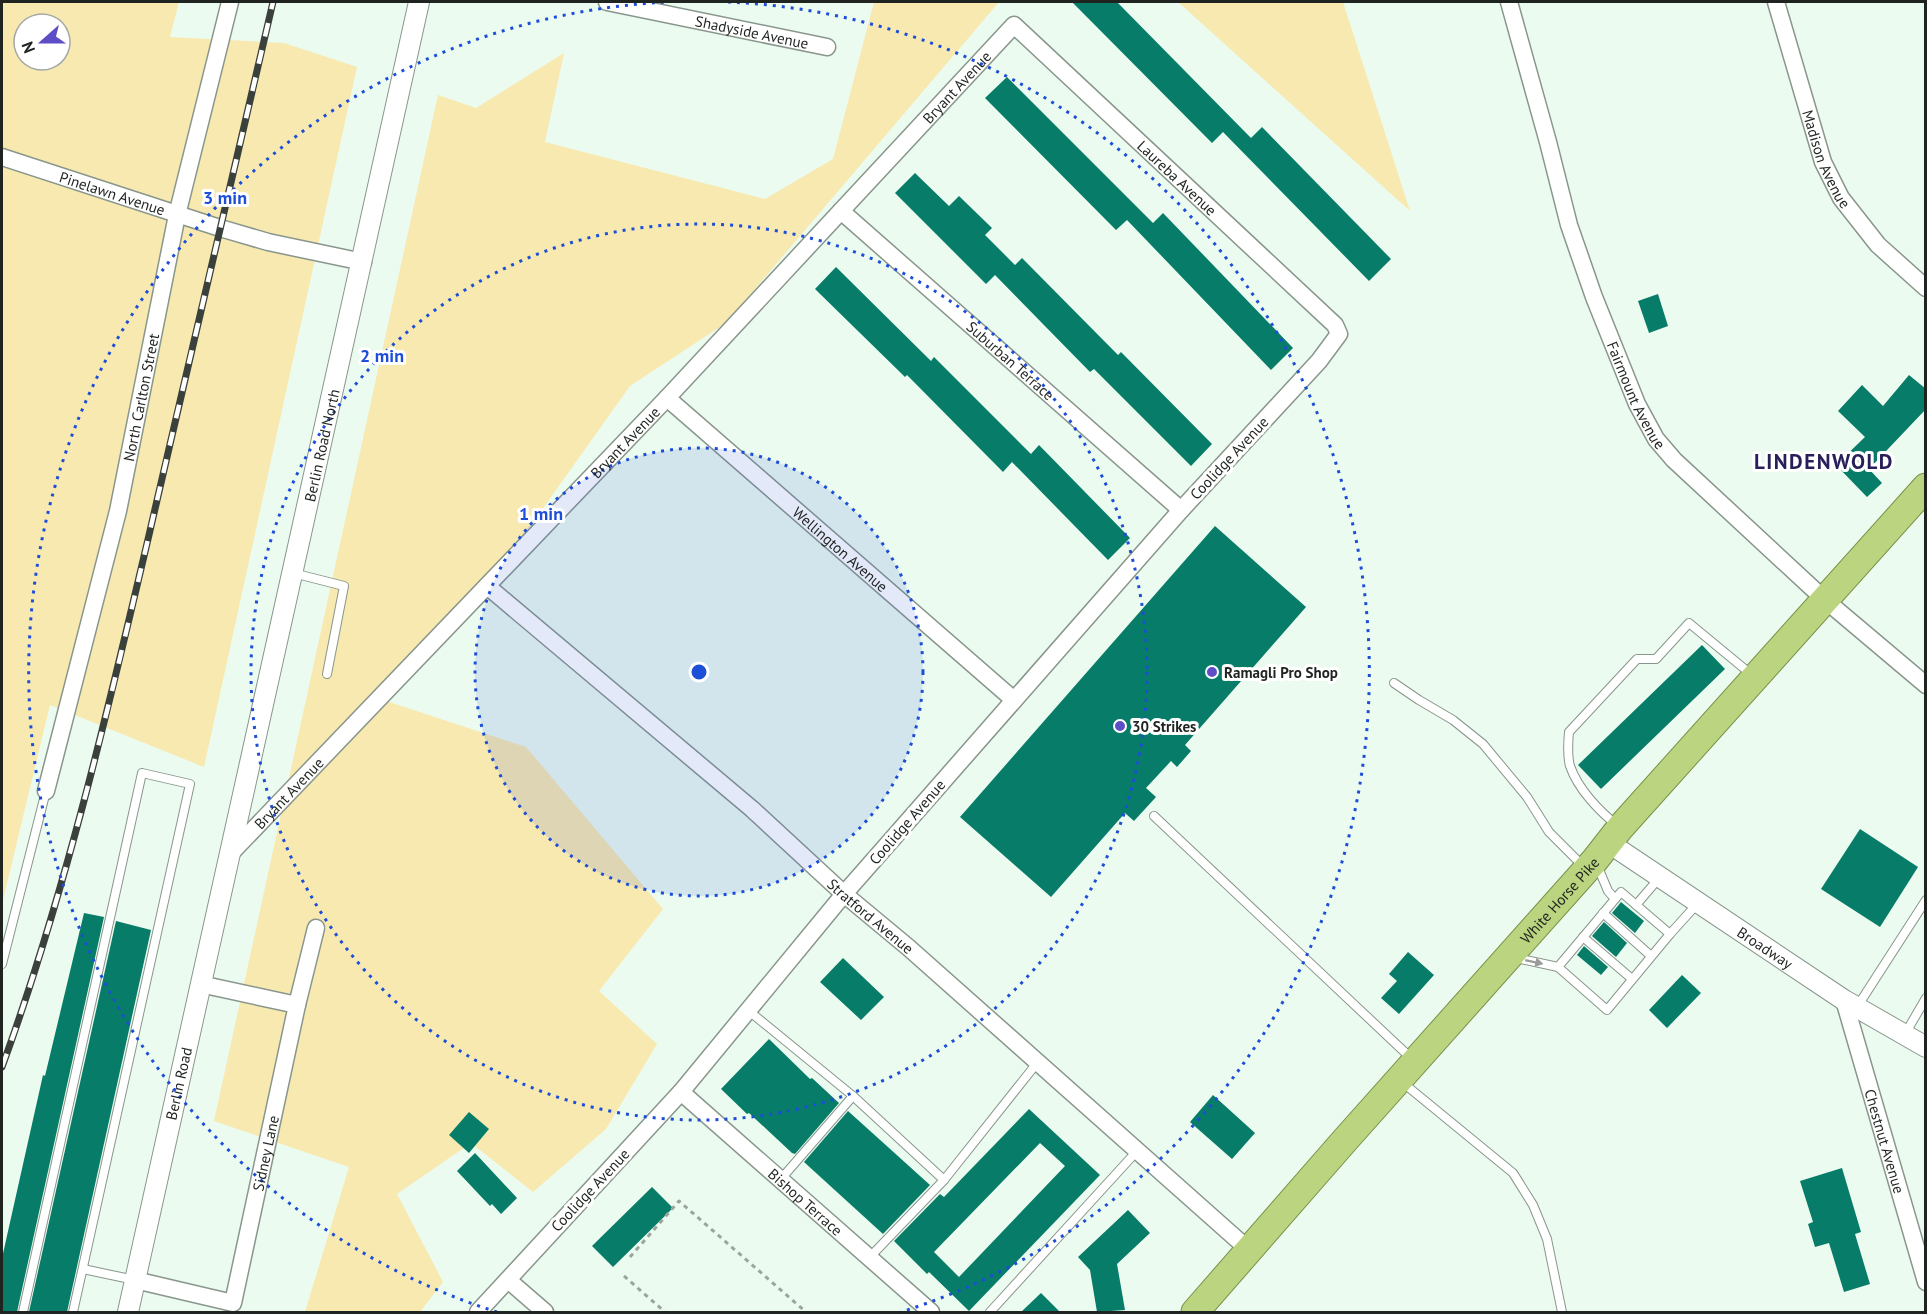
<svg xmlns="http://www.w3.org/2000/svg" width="1927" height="1314" viewBox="0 0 1927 1314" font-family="'PT Sans',sans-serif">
<rect width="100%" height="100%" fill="#ecfbef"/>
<!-- green -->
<g fill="#f7e9b0" fill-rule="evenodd">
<path d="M2 2H179L170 37 284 43 357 67 204 767 50 705 2 904ZM24 24H60V60H24Z"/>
<path d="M874 2H999L726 323 630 386 507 559 386 701 526 747 663 909 599 991 657 1044 606 1129 533 1192 471 1143 397 1194 443 1282 420 1312H305L349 1167 214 1121 438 95 476 108 564 53 545 142 765 199 833 159Z"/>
<path d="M1178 2H1343L1410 211Z"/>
</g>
<!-- building -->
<g fill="#077c69" fill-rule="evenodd">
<path d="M1072 2H1117L1251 138 1262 127 1391 259 1369 281 1223 132 1212 143Z"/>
<path d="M1007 77 1153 223 1163 213 1293 348 1271 370 1127 220 1116 230 985 98Z"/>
<path d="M915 173 949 206 959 196 992 228 985 235 1015 265 1022 258 1118 355 1121 352 1212 444 1191 466 1094 369 1090 372 995 275 986 284 895 193Z"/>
<path d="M836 267 931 361 934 357 1031 454 1039 445 1130 538 1108 560 1012 462 1003 472 907 375 905 377 815 289Z"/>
<path d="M1658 294 1668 326 1649 333 1638 301Z"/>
<path d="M1909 375 1926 389V409L1869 469 1882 483 1867 497 1836 465 1865 437 1838 411 1862 385 1883 406Z"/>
<path d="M1215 526 1306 607 1185 745 1191 751 1177 767 1171 761 1146 788 1156 797 1134 821 1125 813 1051 897 960 817Z"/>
<path d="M1702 645 1725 669 1601 789 1578 765Z"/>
<path d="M1860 829 1918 867 1880 927 1821 889Z"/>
<path d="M1621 902 1644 921 1635 933 1612 913Z"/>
<path d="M84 913 104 917 17 1312H2V1258L43 1075 45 1076Z"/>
<path d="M116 921 151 930 67 1312H29Z"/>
<path d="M1604 922 1627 943 1616 957 1592 936Z"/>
<path d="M1584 946 1608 967 1601 975 1577 955Z"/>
<path d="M1408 952 1434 975 1399 1014 1381 998 1397 981 1389 974Z"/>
<path d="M843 958 884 997 861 1020 820 982Z"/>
<path d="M1682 975 1701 993 1667 1028 1649 1010Z"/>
<path d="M769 1039 810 1079 812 1078 839 1103 795 1154 792 1153 749 1113 747 1114 721 1089Z"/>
<path d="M1213 1095 1255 1133 1232 1159 1190 1122Z"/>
<path d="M1029 1109 1100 1175 969 1311 929 1272 927 1274 894 1241 940 1194 944 1197ZM1040 1143 1065 1166 959 1277 934 1252Z"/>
<path d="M848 1111 930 1185 883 1234 804 1162Z"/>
<path d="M469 1112 489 1129 469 1153 449 1135Z"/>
<path d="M475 1153 517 1198 501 1214 492 1204 490 1206 457 1171Z"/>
<path d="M1842 1168 1861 1232 1855 1234 1870 1284 1844 1292 1829 1243 1815 1247 1808 1224 1813 1222 1800 1181Z"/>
<path d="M652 1187 673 1208 613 1267 592 1246Z"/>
<path d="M1128 1210 1150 1233 1117 1264 1125 1310 1097 1312 1090 1270 1078 1257Z"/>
<path d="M1041 1293 1060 1312H1021Z"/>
</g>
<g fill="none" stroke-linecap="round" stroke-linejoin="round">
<defs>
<g id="service">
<path d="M293 573 344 586 327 674"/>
<path d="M1394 683 1419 700 1453 720 1483 744 1527 797 1549 832 1583 866"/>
<path d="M1154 816 1412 1059"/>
<path d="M1618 826C1599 811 1578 789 1570 766 1567 755 1568 743 1569 732L1637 659H1656L1689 623 1752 675"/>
<path d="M1597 865 1608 891 1615 899"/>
<path d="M1636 905 1660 877"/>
<path d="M1603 913 1651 956"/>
<path d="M1670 934 1698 903"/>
<path d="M1583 937 1632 979"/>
<path d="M1516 958 1558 967 1607 1010 1670 934 1621 892 1558 967"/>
<path d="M2 964 46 791"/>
<path d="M1857 1007 1926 900"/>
<path d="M749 1011 853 1096"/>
<path d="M1905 1034 1926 998"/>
<path d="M1402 1082 1513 1173 1533 1205 1547 1239 1562 1312"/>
<path d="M781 1179 853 1096 944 1180 1037 1063"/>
<path d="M869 1258 944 1180"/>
<path d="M83 1269 135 1280"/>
<path d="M23 1312 142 773 190 784 73 1312"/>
<path d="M990 1312 1137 1151"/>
</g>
<g id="minor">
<path id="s1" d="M607 2 827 47"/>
<path id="s2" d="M1509 2 1548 142 1569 225 1594 297 1637 404 1656 439 1674 460 1824 599 1926 685"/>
<path id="s3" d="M1776 2 1823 162 1841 198 1878 245 1926 288"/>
<path id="s4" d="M2 157 220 228 268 242 363 262"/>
<path id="s5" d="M841 211 1181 510"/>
<path id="s6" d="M667 398 1014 700"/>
<path id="s7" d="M487 586 752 809 844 894 909 948 1249 1250"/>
<path id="s8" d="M46 791 118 511 177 215 230 2"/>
<path id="s9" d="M229 855 667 398 1014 25 1335 325 1339 334 1319 361 1181 510 844 894 681 1092 478 1312"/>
<path id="s10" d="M1844 1000 1926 1282"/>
<path d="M297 1005 316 928"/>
<path id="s11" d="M681 1092 931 1312"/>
<path id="s12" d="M135 1280 233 1303 297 1005 200 984"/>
<path d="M508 1280 545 1312"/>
</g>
<g id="tertiary">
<path id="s13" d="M1609 843 1844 1000 1926 1047"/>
<path id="s14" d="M128 1312C223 875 325 439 419 2"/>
</g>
<g id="trunk">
<path id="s15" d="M1195 1312 1346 1139 1595 860 1620 828 1926 487"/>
</g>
</defs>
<!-- service casing -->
<use href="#service" stroke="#89968c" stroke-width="10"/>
<!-- minor casing -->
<use href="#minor" stroke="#89968c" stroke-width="19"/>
<!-- tertiary casing -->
<use href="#tertiary" stroke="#89968c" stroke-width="22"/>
<!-- trunk casing -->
<use href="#trunk" stroke="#799049" stroke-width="29"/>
<!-- path -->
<g stroke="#9aa59c" stroke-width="3" stroke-dasharray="4.5 4.5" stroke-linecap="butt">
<path d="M630 1257 679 1201 806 1312"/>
<path d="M624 1276 665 1312"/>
</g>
<!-- service -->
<use href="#service" stroke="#fff" stroke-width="8"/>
<!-- minor -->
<use href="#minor" stroke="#fff" stroke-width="16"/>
<!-- tertiary -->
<use href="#tertiary" stroke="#fff" stroke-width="20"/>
<!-- trunk -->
<use href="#trunk" stroke="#bbd47f" stroke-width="27"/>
<defs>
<path id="rail" d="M2 1067C65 894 107 714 149 535 190 357 232 179 273 2"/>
</defs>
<!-- rail casing -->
<use href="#rail" stroke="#3a403b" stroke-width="7"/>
<!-- rail -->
<use href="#rail" stroke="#fff" stroke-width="4.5" stroke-dasharray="14" stroke-linecap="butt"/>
</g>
<!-- one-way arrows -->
<defs><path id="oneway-solid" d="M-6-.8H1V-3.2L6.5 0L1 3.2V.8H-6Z" transform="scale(1.5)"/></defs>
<use fill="#9a9c9b" href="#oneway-solid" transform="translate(1534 962) rotate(12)"/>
<!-- distance rings -->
<circle cx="699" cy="672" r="224" fill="#1d4ed8" fill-opacity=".12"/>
<g fill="none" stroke="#1d4ed8" stroke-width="3" stroke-dasharray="3 6">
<circle cx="699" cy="672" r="224"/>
<circle cx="699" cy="672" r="448"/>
<path d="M497 1312A671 671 0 0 1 670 2M728 2A671 671 0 0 1 901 1312"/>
</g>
<!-- markers -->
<g fill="#5e4ec6" stroke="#fff" stroke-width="2">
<circle cx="1212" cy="672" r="6"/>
<circle cx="1120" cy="726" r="6"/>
</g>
<g text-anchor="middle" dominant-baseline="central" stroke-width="6" stroke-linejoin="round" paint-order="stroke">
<!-- street labels -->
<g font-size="15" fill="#1f2420" stroke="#fff">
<text stroke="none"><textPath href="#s1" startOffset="148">Shadyside Avenue</textPath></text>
<text stroke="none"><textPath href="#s9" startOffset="1058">Bryant Avenue</textPath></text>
<text stroke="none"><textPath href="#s3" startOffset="165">Madison Avenue</textPath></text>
<text stroke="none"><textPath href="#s9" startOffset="1366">Laureba Avenue</textPath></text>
<text stroke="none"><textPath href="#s4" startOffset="116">Pinelawn Avenue</textPath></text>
<text stroke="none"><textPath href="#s5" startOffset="226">Suburban Terrace</textPath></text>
<text stroke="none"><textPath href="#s2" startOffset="414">Fairmount Avenue</textPath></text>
<text stroke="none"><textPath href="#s8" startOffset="405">North Carlton Street</textPath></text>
<text stroke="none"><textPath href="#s9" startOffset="572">Bryant Avenue</textPath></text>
<text stroke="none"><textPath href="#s14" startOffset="888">Berlin Road North</textPath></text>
<text transform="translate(1229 458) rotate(-47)">Coolidge Avenue</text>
<text stroke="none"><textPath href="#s6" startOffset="230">Wellington Avenue</textPath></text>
<text stroke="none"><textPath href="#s9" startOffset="86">Bryant Avenue</textPath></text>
<text transform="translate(907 822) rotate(-49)">Coolidge Avenue</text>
<text stroke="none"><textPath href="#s15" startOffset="550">White Horse Pike</textPath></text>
<text stroke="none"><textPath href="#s7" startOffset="506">Stratford Avenue</textPath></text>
<text stroke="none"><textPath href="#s13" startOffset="188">Broadway</textPath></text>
<text stroke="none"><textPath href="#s14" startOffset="234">Berlin Road</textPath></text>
<text stroke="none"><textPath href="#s10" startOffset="147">Chestnut Avenue</textPath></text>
<text stroke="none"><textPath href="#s12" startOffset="254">Sidney Lane</textPath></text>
<text transform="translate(590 1190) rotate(-47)">Coolidge Avenue</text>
<text stroke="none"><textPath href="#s11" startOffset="166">Bishop Terrace</textPath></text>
</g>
<!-- poi labels -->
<g font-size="15" font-weight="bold" fill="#1f2420" stroke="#fff" text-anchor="start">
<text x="1224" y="672">Ramagli Pro Shop</text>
<text x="1132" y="726">30 Strikes</text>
</g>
<!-- district labels -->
<g font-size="21" font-weight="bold" letter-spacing="1.5" fill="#271f59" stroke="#fff">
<text x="1824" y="461">LINDENWOLD</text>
</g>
</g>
<circle cx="699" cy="672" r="9" fill="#1d4ed8" stroke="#fff" stroke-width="3"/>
<g font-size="18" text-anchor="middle" font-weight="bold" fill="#1d4ed8" stroke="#fff" stroke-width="6" stroke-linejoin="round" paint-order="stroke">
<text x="225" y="204">3 min</text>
<text x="382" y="362">2 min</text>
<text x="541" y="520">1 min</text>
</g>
<!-- border -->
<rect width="1927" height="1314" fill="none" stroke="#1f2420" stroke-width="6"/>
<!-- north arrow -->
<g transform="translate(42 42) rotate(249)"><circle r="28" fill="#ffffff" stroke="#a5a7a6" stroke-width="1.5"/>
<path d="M0-4.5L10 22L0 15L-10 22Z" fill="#5e4ec6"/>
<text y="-9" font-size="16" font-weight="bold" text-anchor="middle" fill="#1f2420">N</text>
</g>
</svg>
